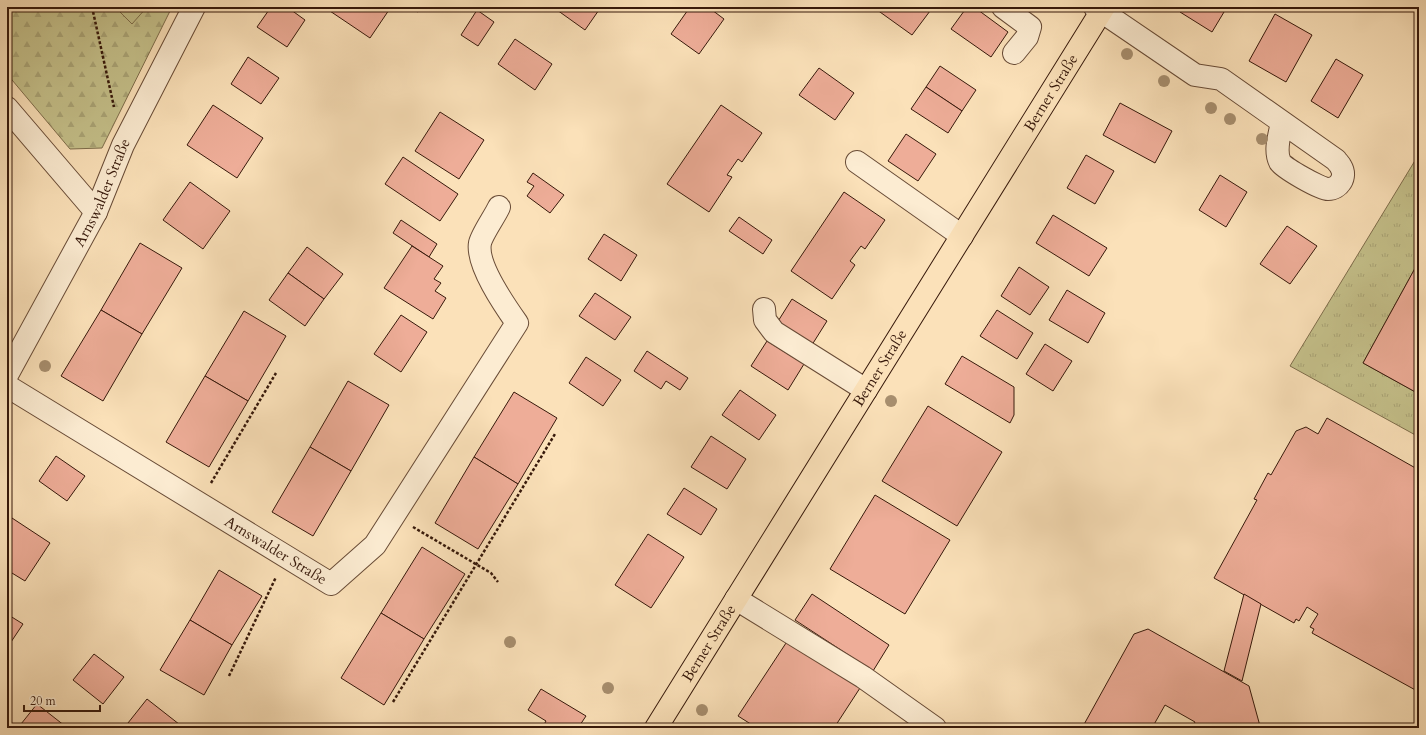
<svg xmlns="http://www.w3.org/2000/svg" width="1426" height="735" viewBox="0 0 1426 735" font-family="Cardo,serif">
<defs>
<pattern id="grass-tufts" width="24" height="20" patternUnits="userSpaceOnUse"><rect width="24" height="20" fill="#c5c18b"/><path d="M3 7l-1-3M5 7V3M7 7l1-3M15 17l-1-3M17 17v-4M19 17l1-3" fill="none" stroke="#aaa577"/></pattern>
<pattern id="forest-firs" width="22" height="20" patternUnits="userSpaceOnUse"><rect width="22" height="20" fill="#c5c18b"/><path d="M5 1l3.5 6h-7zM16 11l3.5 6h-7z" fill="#aaa577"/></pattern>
</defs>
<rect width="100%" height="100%" fill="#fbe1b9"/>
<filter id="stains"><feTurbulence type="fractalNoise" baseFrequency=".005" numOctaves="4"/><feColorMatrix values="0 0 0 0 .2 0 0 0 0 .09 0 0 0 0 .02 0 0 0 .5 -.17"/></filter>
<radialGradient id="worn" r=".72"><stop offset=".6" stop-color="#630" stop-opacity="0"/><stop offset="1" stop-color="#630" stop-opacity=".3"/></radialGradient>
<!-- grass -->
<path fill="url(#grass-tufts)" stroke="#7e6d4b" d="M1419 154V261L1363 363 1419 394V437L1290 366Z"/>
<!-- forest -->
<path fill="url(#forest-firs)" stroke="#7e6d4b" d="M7 7H172L102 148 70 149 7 74Z"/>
<!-- green -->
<path fill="#c5c18b" stroke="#7e6d4b" d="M115 7H147L132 24Z"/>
<!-- building -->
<g fill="#eead98" stroke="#37190b">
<path d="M271 7H287L305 20 287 47 257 27Z"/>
<path d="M324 7H391L370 38Z"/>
<path d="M410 7H421L418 12Z"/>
<path d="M558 7H601L585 30 557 10Z"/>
<path d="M690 7H708L724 19 699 54 671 34Z"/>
<path d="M873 7H933L912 35Z"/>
<path d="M967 7H974L1008 32 991 57 951 29Z"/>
<path d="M1184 7H1227L1212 32 1180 12Z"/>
<path d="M477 10 494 22 478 46 461 35Z"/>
<path d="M1275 14 1312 35 1286 82 1249 61Z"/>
<path d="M515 39 552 64 535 90 498 64Z"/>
<path d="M248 57 279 78 261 104 231 84Z"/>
<path d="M1336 59 1363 75 1338 118 1311 101Z"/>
<path d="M940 66 976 90 962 111 926 87Z"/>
<path d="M819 68 854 93 835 120 799 95Z"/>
<path d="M926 87 962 111 948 133 911 109Z"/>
<path d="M1120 103 1172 131 1155 163 1103 135Z"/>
<path d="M213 105 263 138 237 178 187 145Z"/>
<path d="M721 105 762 133 742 162 738 159 727 175 732 177 709 212 667 184Z"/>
<path d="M440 112 484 140 459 179 415 151Z"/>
<path d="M906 134 936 154 918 181 888 161Z"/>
<path d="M1086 155 1114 171 1095 204 1067 188Z"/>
<path d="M403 157 458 194 440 221 385 184Z"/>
<path d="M533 173 564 195 550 213 527 196 534 186 527 182Z"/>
<path d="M1220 175 1247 192 1226 227 1199 210Z"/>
<path d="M190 182 230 211 203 249 163 220Z"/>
<path d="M844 192 885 220 865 249 861 246 850 261 855 265 832 299 791 271Z"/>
<path d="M1053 215 1107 248 1089 276 1036 243Z"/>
<path d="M739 217 772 240 763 254 729 231Z"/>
<path d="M401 220 437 244 429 257 393 233Z"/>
<path d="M1287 226 1317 246 1290 284 1260 264Z"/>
<path d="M604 234 637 255 621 281 588 259Z"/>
<path d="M140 243 182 268 142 334 101 310Z"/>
<path d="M412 246 443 266 434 279 441 283 435 291 446 298 433 319 384 288Z"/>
<path d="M307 247 343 274 324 299 288 273Z"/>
<path d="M1419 261V394L1363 363Z"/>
<path d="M1019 267 1049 287 1030 315 1001 296Z"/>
<path d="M288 273 324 299 305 326 269 300Z"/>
<path d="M1067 290 1105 313 1088 343 1049 320Z"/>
<path d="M595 293 631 317 615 340 579 316Z"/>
<path d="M792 299 827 321 810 348 775 326Z"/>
<path d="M101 310 142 334 103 401 61 376Z"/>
<path d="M997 310 1033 333 1017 359 980 336Z"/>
<path d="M244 311 286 336 248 401 205 376Z"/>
<path d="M401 315 427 332 401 372 374 354Z"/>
<path d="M767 341 804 364 788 390 751 366Z"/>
<path d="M1045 344 1072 361 1053 391 1026 374Z"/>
<path d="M647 351 688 378 680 390 666 381 661 389 634 371Z"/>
<path d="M962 356 1014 387V415L1010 423 945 384Z"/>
<path d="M586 357 621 380 603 406 569 383Z"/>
<path d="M205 376 248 401 209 467 166 442Z"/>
<path d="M348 381 389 405 351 471 310 447Z"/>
<path d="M740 390 776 415 759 440 722 415Z"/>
<path d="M514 392 557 418 518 484 474 457Z"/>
<path d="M928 406 1002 452 957 526 882 481Z"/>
<path d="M1327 418 1419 470V692L1312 633 1314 629 1310 627 1318 614 1307 607 1299 621 1296 619 1294 623 1214 578 1257 500 1254 499 1268 473 1271 475 1296 431 1306 427 1318 434Z"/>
<path d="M711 436 746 459 727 489 691 467Z"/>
<path d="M310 447 351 471 313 536 272 512Z"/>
<path d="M56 456 85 476 67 501 39 481Z"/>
<path d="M474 457 518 484 478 549 435 523Z"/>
<path d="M684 488 717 509 701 535 667 514Z"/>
<path d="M875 495 950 540 905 614 830 569Z"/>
<path d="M12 518 50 543 25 581 7 570V546L8 544 7 543V526Z"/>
<path d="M648 534 684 557 651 608 615 585Z"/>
<path d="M422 547 465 574 424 639 381 613Z"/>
<path d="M219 570 262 596 232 645 190 620Z"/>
<path d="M812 594 889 645 873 671 795 620Z"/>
<path d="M1244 594 1261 604 1242 681 1224 671Z"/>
<path d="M381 613 424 639 384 705 341 678Z"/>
<path d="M7 614 23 624 7 648Z"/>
<path d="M190 620 232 645 204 695 160 670Z"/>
<path d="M1148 629 1249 686 1260 726 1259 728H1192L1195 722 1165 705 1152 728H1082L1134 634Z"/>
<path d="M788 640 860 688 834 728H757L738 716Z"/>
<path d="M94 654 124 677 103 704 73 680Z"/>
<path d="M541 689 586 716 578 728H542L546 721 528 710Z"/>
<path d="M147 699 184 728H124Z"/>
<path d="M37 704 65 726 63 728H27L21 724Z"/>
</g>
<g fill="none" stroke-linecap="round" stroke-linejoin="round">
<defs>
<g id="minor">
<path d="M1003 7 1030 27 1027 37 1014 53"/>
<path d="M1095 7 1195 75 1221 79 1336 160C1337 162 1340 164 1341 167 1347 177 1339 189 1328 189 1320 189 1284 168 1280 162 1274 150 1280 134 1282 122"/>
<path d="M7 108 96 212"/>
<path d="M857 162 962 236"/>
<path d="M764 309 765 320 774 332 866 390"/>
<path id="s1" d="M7 375 96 212 123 145 194 7"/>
<path id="s2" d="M7 386 331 584 375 545 517 323C505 306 476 264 480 243 482 234 495 216 499 207"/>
<path d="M736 599 863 677 935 728"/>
</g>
<g id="major">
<path id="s3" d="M656 728 1104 7"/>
</g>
</defs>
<!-- minor casing -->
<use href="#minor" stroke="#684b36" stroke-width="24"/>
<!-- major casing -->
<use href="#major" stroke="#37190b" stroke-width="24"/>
<!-- path -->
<g stroke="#37190b" stroke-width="2.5" stroke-dasharray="3 2" stroke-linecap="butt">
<path d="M92 7 114 107"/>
<path d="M211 483 276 373"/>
<path d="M413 527 491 573 498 582"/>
<path d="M229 676 276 577"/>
<path d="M393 702 555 434"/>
</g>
<!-- minor -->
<use href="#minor" stroke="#fcecd2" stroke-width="22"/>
<!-- major -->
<use href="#major" stroke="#fbe1b9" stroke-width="22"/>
</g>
<!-- trees -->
<g fill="#a78e6e">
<circle cx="1127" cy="54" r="6"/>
<circle cx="1164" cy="81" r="6"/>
<circle cx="1211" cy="108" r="6"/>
<circle cx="1230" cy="119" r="6"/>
<circle cx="1262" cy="139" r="6"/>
<circle cx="45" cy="366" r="6"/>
<circle cx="891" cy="401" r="6"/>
<circle cx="510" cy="642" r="6"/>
<circle cx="608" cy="688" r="6"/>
<circle cx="702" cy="710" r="6"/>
</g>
<g text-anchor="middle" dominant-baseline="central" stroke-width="3" stroke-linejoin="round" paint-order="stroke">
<!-- street labels -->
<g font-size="15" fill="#37190b" stroke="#fcecd2">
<text stroke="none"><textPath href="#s3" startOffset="748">Berner Straße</textPath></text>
<text stroke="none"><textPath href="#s1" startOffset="206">Arnswalder Straße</textPath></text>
<text stroke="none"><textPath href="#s3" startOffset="424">Berner Straße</textPath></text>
<text stroke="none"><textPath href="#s2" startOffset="315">Arnswalder Straße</textPath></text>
<text stroke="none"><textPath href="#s3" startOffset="100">Berner Straße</textPath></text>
</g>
</g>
<!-- margin -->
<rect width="1426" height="735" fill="none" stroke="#fbe1b9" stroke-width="24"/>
<rect x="8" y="8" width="1410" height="719" fill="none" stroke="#37190b" stroke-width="2"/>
<rect x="12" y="12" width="1402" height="711" fill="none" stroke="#37190b"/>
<!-- scale -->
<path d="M24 705v6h76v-6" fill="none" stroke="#37190b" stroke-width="2"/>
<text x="30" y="705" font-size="12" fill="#37190b" stroke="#fcecd2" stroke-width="3" paint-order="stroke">20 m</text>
<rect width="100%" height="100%" filter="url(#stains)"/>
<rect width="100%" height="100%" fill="url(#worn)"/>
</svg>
